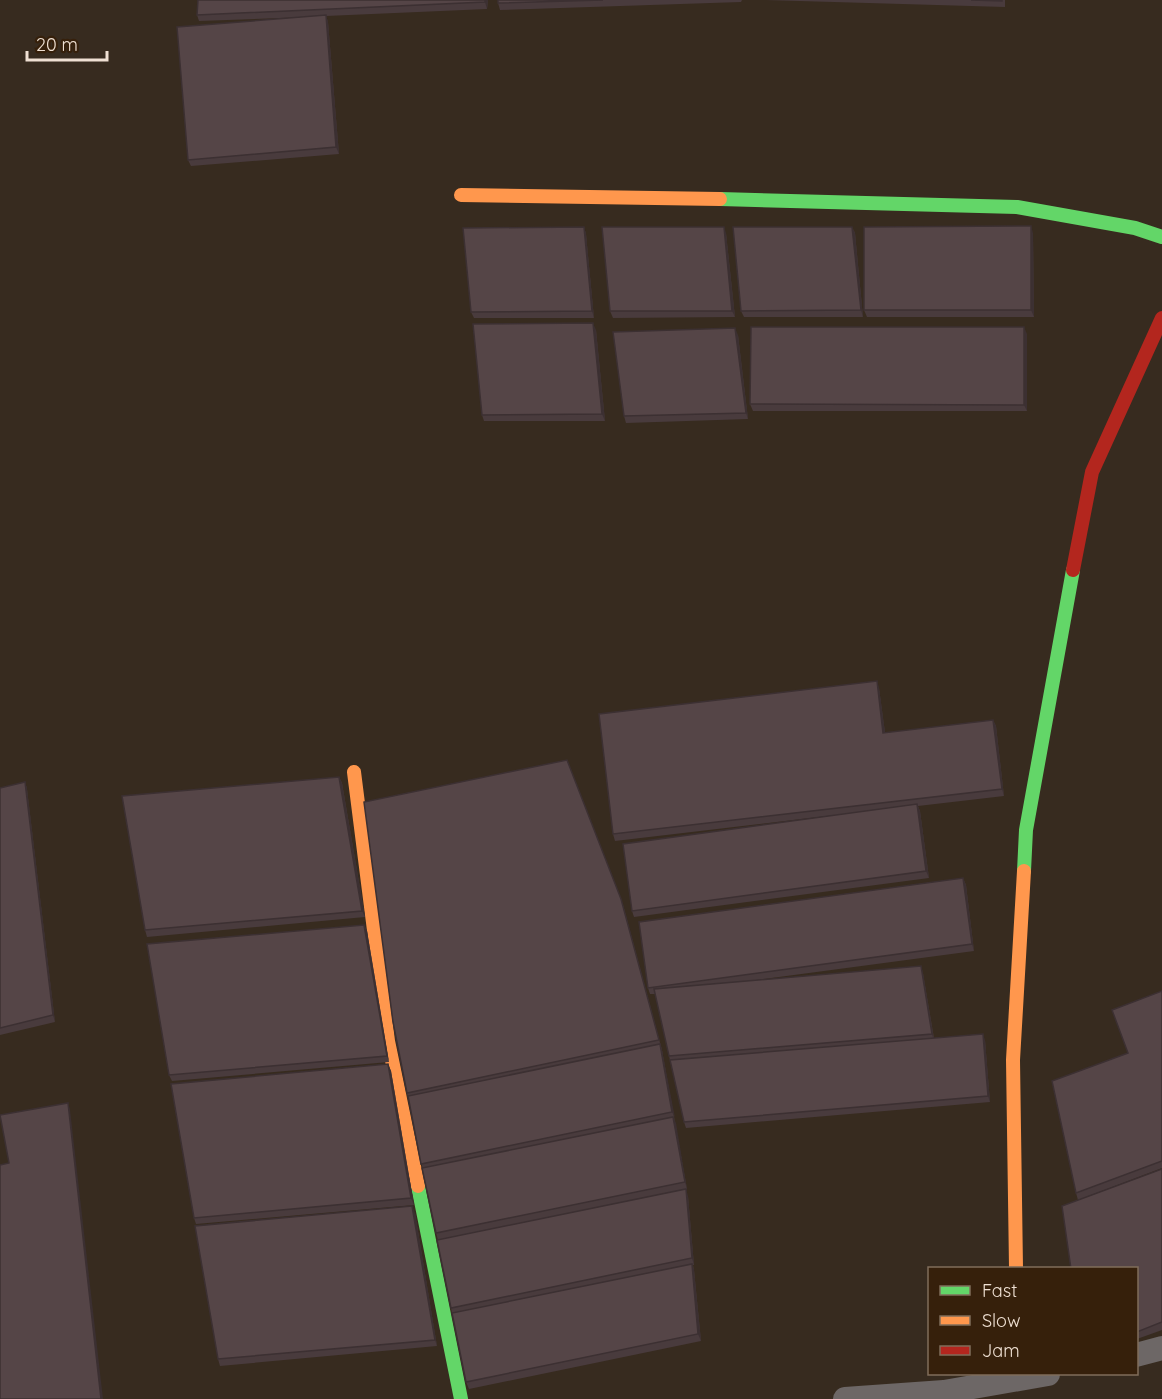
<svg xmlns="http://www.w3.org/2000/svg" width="1162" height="1399" viewBox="0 0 1162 1399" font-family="Quicksand,sans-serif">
<rect width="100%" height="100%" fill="#372b1f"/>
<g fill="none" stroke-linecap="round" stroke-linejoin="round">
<!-- street -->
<g stroke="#6d6766" stroke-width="24">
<path d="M1136 1355 1162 1348"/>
<path d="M845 1399 944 1392 1048 1374"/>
</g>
<!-- fast -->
<g stroke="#63d668" stroke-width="14">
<path d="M720 199 1017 207 1135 228 1162 237"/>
<path d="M1024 871 1026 830 1073 570"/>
<path d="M418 1186 461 1399"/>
</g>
<!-- slow -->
<g stroke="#ff974d" stroke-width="14">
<path d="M461 195 720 199"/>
<path d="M354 772 388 1041 418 1186"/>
<path d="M1016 1268 1013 1060 1024 871"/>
</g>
<!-- jam -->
<path stroke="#b3261e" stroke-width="14" d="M1073 570 1092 472 1162 318"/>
</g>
<!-- wall -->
<g fill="#493b3d">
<path d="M488 0 487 9 326 16 328 22 339 154 191 166 188 160 309 17 199 21 197 15Z"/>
<path d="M498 0H742L741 2 500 10 498 3Z"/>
<path d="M765 0H1005V7Z"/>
<path d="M584 227 586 234 594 318H474L471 312Z"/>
<path d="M852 227 855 233 863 317H744L741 311Z"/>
<path d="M726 233 735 317 613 318 610 311Z"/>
<path d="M1033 233 1034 317H867L864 310Z"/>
<path d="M596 330 605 421H484L482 415Z"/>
<path d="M1027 334V411H753L750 404Z"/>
<path d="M738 335 748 419 626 423 624 416Z"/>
<path d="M879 688 885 733 993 720 996 726 1004 796 918 806 920 811 929 878 634 917 632 911 835 815 615 841 613 834Z"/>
<path d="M339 777 342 783 365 917 147 937 145 930Z"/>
<path d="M25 782 27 789 55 1022 0 1035V788Z"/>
<path d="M963 878 966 885 974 951 756 980 923 973 934 1038 985 1040 990 1102 686 1128 684 1122 655 994H650L648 988Z"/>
<path d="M623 905 662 1050 687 1189 438 1240 436 1233 407 1093Z"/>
<path d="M364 925 367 931 389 1062 172 1081 169 1075Z"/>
<path d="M1162 991V1168L1078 1200 1076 1193 1128 1053Z"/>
<path d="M388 1064 391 1071 414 1205 196 1224 194 1218Z"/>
<path d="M1162 1169V1330L1137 1339V1269Z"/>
<path d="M688 1196 694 1265H693L694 1270 701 1341 469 1389 466 1382 451 1308Z"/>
<path d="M415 1213 437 1346 220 1366 218 1359Z"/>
</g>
<!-- shaded-wall -->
<g fill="#3c3032">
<path d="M485 0H488L487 9 485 2Z"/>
<path d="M326 15 328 22 339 154 336 147Z"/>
<path d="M1031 226 1033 233 1034 317 1031 310Z"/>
<path d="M584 227 586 234 594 318 592 311Z"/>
<path d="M724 227 726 233 735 317 732 311Z"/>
<path d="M852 227 855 233 863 317 861 310Z"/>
<path d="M593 323 596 330 605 421 602 414Z"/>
<path d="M1024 327 1027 334V411L1024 405Z"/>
<path d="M735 328 738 335 748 419 746 413Z"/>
<path d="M877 681 879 688 886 739 883 733Z"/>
<path d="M993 720 996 726 1004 796 1002 789Z"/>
<path d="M339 777 342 783 365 917 362 911Z"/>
<path d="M25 782 27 789 55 1022 53 1015Z"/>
<path d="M917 804 920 811 929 878 926 871Z"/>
<path d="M963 878 966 885 974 951 972 944Z"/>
<path d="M621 899 623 905 661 1047 659 1040Z"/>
<path d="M364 925 367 931 389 1062 387 1056Z"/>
<path d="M921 966 923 973 934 1041 932 1034Z"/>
<path d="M983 1034 985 1040 990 1102 988 1096Z"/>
<path d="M660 1044 662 1050 675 1118 672 1112Z"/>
<path d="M388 1064 391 1071 414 1205 411 1198Z"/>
<path d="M68 1103 70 1110 103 1399H101Z"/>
<path d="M673 1117 676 1123 687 1189 685 1182Z"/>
<path d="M686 1189 688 1196 694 1265 692 1258Z"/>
<path d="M412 1206 415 1213 437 1346 435 1340Z"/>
<path d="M692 1264 694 1270 701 1341 698 1334Z"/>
</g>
<!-- building -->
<g fill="#554547" stroke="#3c3032" stroke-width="1.5">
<path d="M198 0H485V2L197 15Z"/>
<path d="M498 0H603L498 3Z"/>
<path d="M971 0H1002V1Z"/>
<path d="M326 15 336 147 188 160 177 27Z"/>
<path d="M1031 226V310H864V227Z"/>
<path d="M584 227 592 311 471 312 463 228Z"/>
<path d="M602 227H724L732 311H610Z"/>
<path d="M733 227H852L861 310 741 311Z"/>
<path d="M593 323 602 414 482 415 473 324Z"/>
<path d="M751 327H1024V405L750 404Z"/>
<path d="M735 328 746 413 624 416 613 332Z"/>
<path d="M877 681 883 733 993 720 1002 789 613 834 599 714Z"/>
<path d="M567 760 621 899 659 1040 407 1093 393 1022 364 802Z"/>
<path d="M339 777 362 911 145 930 122 796Z"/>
<path d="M25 782 53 1015 0 1028V788Z"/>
<path d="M917 804 926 871 632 911 623 844Z"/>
<path d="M963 878 972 944 648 988 639 922Z"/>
<path d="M364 925 387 1056 169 1075 147 944Z"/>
<path d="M921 966 932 1034 669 1056 654 989Z"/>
<path d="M1162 991V1161L1076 1193 1052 1081 1128 1053 1112 1010Z"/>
<path d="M983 1034 988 1096 684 1122 670 1060Z"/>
<path d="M660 1044 672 1112 421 1164 408 1096Z"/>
<path d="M388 1064 411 1198 194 1218 171 1084Z"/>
<path d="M68 1103 101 1399H0V1165L9 1163 0 1115Z"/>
<path d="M673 1117 685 1182 436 1233 422 1168Z"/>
<path d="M1162 1169V1322L1137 1332V1269H1071L1062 1206Z"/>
<path d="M686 1189 692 1258 451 1308 437 1240Z"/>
<path d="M412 1206 435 1340 218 1359 195 1226Z"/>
<path d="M692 1264 698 1334 466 1382 452 1313Z"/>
</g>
<!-- legend -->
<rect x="928" y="1267" width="210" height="108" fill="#36200b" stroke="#806d5b" stroke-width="1.5"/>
<rect x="940" y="1286" width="30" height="9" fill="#63d668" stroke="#806d5b" stroke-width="1.5"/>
<text x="982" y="1297" font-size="18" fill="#efe0d3">Fast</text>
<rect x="940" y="1316" width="30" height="9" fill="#ff974d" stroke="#806d5b" stroke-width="1.5"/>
<text x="982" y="1327" font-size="18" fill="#efe0d3">Slow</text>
<rect x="940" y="1346" width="30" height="9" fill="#b3261e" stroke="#806d5b" stroke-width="1.5"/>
<text x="982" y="1357" font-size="18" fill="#efe0d3">Jam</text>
<!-- scale -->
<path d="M27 51v9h80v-9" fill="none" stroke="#efe0d3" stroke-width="3"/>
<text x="36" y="51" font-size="18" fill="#efe0d3" stroke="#36200b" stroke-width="4.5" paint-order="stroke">20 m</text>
</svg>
